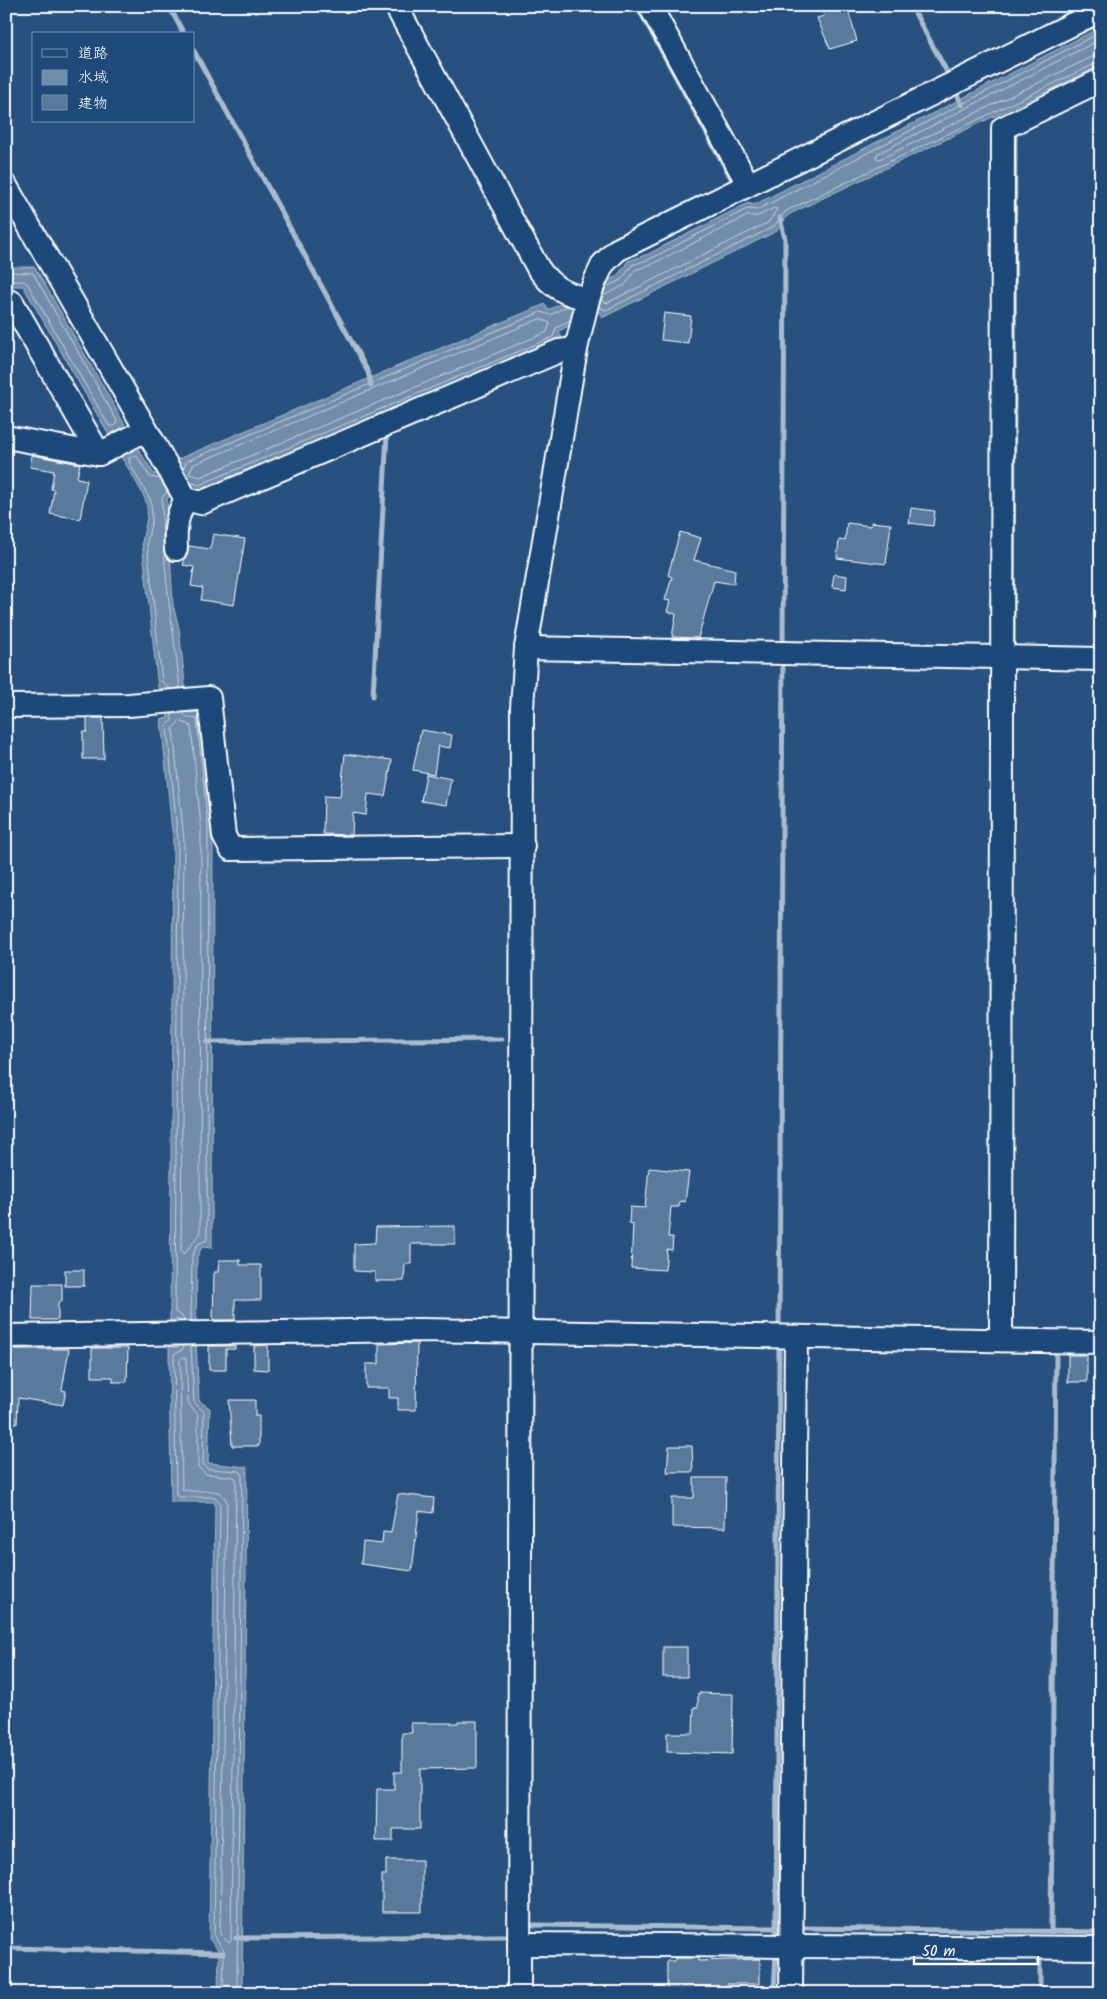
<svg xmlns="http://www.w3.org/2000/svg" width="1107" height="1999" viewBox="0 0 1107 1999" font-family="Kalam,'Klee One',sans-serif">
<rect width="100%" height="100%" fill="#28517f"/>
<filter id="ink" filterUnits="userSpaceOnUse"><feTurbulence type="fractalNoise" baseFrequency=".02" numOctaves="2"/><feDisplacementMap in="SourceGraphic" scale="10" xChannelSelector="R" yChannelSelector="G"/><feConvolveMatrix kernelMatrix="1 2 1 2 8 2 1 2 1" color-interpolation-filters="sRGB"/></filter>
<g filter="url(#ink)">
<!-- water -->
<path fill="#718dab" stroke="#aabbcd" d="M1101 27V65L788 215 777 231 602 318 598 311 559 331 562 338 194 492 192 486 167 498 173 605 179 628 188 712H201L213 827 212 1248 202 1247 197 1257 196 1340 199 1401 210 1408 208 1463 247 1467 242 1993H218L219 1951 209 1939 215 1502H171L169 1347H179V1319L170 1321 173 841 161 719 168 718 166 689 158 688 142 542C144 529 150 515 146 502 143 492 127 466 121 457L127 453 115 432 109 435 23 286H6V267H35L125 425 119 429 131 450 137 447 154 474 180 465 178 459 545 304 548 310 617 276 628 261 648 254 748 203 754 205Z"/>
<g fill="none" stroke-linecap="round" stroke-linejoin="round">
<!-- shore -->
<g stroke="#c6d1dd" stroke-width="1">
<path d="M1101 39 877 154 876 158 880 159 1094 56 1101 54"/>
<path d="M6 272 33 273 117 421 115 426H109L27 283 23 281H6"/>
<path d="M606 287 621 280 632 265 650 259 747 209 757 210 1101 32"/>
<path d="M601 300 607 303 769 222 777 209 774 208 758 216H747L652 264 635 270 625 285 603 296"/>
<path d="M599 307 606 310 773 227 786 211 1101 61"/>
<path d="M540 319 550 323 547 332 200 477 189 474 193 465Z"/>
<path d="M183 469 187 461 541 312 550 315 568 306"/>
<path d="M160 479 150 477 136 455 129 458 130 464 151 501 152 520 147 542 162 682 171 689"/>
<path d="M190 482 199 485 553 337 556 328 570 320"/>
<path d="M163 541 162 498 167 492"/>
<path d="M164 551C167 597 175 642 180 688"/>
<path d="M183 713 187 717 197 719 208 827 207 1240 198 1244 192 1256 191 1321"/>
<path d="M172 714V720L167 726 178 841 175 1312 182 1316 184 1321"/>
<path d="M180 721 191 726 201 827 200 1234 184 1254 181 1251 184 841 173 729Z"/>
<path d="M184 1346 182 1350 174 1354 176 1495 178 1497H215L220 1503 214 1936 224 1950 223 1993"/>
<path d="M191 1346 194 1402 204 1412 203 1465 208 1469 240 1471 242 1474 237 1993"/>
<path d="M183 1357 186 1359 188 1403 198 1415V1467L206 1474 234 1477 236 1479 231 1941 229 1943 220 1934 227 1503C222 1482 196 1496 182 1489L180 1360Z"/>
</g>
<!-- stream -->
<g stroke="#aabbcd" stroke-width="5">
<path d="M169 6 184 34"/>
<path d="M637 6 731 178"/>
<path d="M911 6 947 72"/>
<path d="M194 51 368 372 371 385"/>
<path d="M957 94 962 105"/>
<path d="M780 218 785 239 783 647"/>
<path d="M1013 646 1015 133"/>
<path d="M373 696 387 433"/>
<path d="M207 1042 502 1039"/>
<path d="M779 1332 783 658"/>
<path d="M534 1925 778 1928"/>
<path d="M805 1928 1101 1932"/>
<path d="M1051 1931 1056 1352"/>
<path d="M236 1938 505 1936"/>
<path d="M776 1939 779 1343"/>
<path d="M6 1948 223 1953"/>
<path d="M774 1993 776 1950"/>
<path d="M1040 1993V1958"/>
</g>
</g>
<!-- building -->
<g fill="#5a7a9d" stroke="#fff">
<path d="M822 6H847L857 41 830 49 817 18 824 16Z"/>
<path d="M664 313 691 316 688 343 661 340Z"/>
<path d="M32 455 80 464 77 478 87 480 80 519 50 514 54 490 51 489 54 471 30 467Z"/>
<path d="M911 508 935 511 933 526 909 523Z"/>
<path d="M871 522 891 524 886 564 837 558 839 540 845 541 847 523 871 526Z"/>
<path d="M680 532 701 538 694 560 735 570 734 584 714 581 698 638 672 637 676 614 667 612 670 601 665 600 672 577 668 575Z"/>
<path d="M213 534 245 539 234 605 201 600 203 588 191 586 194 567 183 565 189 546 210 549Z"/>
<path d="M834 574 847 576 846 589 832 587Z"/>
<path d="M87 718H103L104 759H83V732H87Z"/>
<path d="M421 730 452 735 450 748 438 746 434 774 413 770Z"/>
<path d="M345 754 392 760 385 796 368 794 366 815 353 813 352 835 323 834 324 796 340 797Z"/>
<path d="M426 774 451 779 446 805 421 801Z"/>
<path d="M649 1168 689 1172 685 1202 680 1201 679 1207H671L668 1237H673L672 1250 667 1249 665 1270 631 1268 633 1224 629 1223 630 1207 645 1208Z"/>
<path d="M455 1226V1244H411V1264H405L404 1281H375V1272L354 1271V1244L375 1243 376 1227Z"/>
<path d="M219 1260H240V1265H261V1300H235V1320H213L214 1272H218Z"/>
<rect x="65" y="1270" width="19" height="16"/>
<path d="M33 1284H62V1302H58V1320H32Z"/>
<path d="M417 1343 416 1410H398V1398H389V1388H366V1364H379V1344Z"/>
<path d="M268 1345V1370L254 1369V1346Z"/>
<path d="M209 1346H235V1349H226V1370H209Z"/>
<path d="M92 1348H128L127 1382H113V1377H92Z"/>
<path d="M6 1349H69L62 1390 66 1391 63 1405 18 1398 17 1424H6Z"/>
<rect x="1068" y="1355" width="19" height="27"/>
<path d="M229 1400H255V1416H259V1446H232Z"/>
<path d="M669 1446H692L693 1472H667Z"/>
<path d="M694 1478H726L725 1528 672 1527V1498H694Z"/>
<path d="M398 1494 434 1498 433 1513 419 1511 412 1571 361 1564 363 1542 382 1544 383 1532 391 1533Z"/>
<rect x="663" y="1647" width="24" height="30"/>
<path d="M698 1693 733 1694 732 1754 667 1752V1733H693L694 1707H698Z"/>
<path d="M458 1721H477V1768L420 1769V1829H393V1841H376L377 1789H394V1772H402V1733H412L411 1723H458Z"/>
<path d="M386 1860H422V1912H382V1875H386Z"/>
<path d="M675 1958H698V1961L760 1959V1984H727V1993H667V1961H675Z"/>
</g>
<g fill="none" stroke-linecap="round" stroke-linejoin="round">
<defs>
<g id="minor">
<path d="M396 6 538 268C552 288 565 294 588 299"/>
<path d="M650 6 748 184"/>
<path d="M6 186 186 499 201 503 559 351 576 349"/>
<path d="M12 302 99 454"/>
<path d="M6 437 99 454 146 430"/>
<path d="M176 549C175 529 176 516 186 499"/>
<path d="M526 648 1101 659"/>
<path d="M6 706 129 705 209 698 224 836 231 849 523 846"/>
<path d="M6 1336 421 1330 1101 1342"/>
<path d="M1001 1339 1003 128 1101 80"/>
<path d="M519 1944 1101 1948"/>
<path d="M519 1993 522 708 526 648 576 349 588 299 595 281 603 264 617 250 1101 10"/>
<path d="M791 1993 796 1338"/>
</g>
</defs>
<!-- minor casing -->
<use href="#minor" stroke="#fff" stroke-width="26"/>
<!-- minor -->
<use href="#minor" stroke="#1f4a7a" stroke-width="22"/>
</g>
</g>
<!-- margin -->
<rect width="1107" height="1999" fill="none" stroke="#1f4a7a" stroke-width="25"/>
<rect x="12" y="12" width="1082" height="1974" fill="none" stroke="#fff" stroke-width="2" filter="url(#ink)"/>
<!-- legend -->
<rect x="32" y="32" width="162" height="90" fill="#1f4a7a" stroke="#7992af"/>
<rect x="42" y="49" width="25" height="8" fill="#1f4a7a" stroke="#7992af"/>
<text x="78" y="58" font-size="15" fill="#ffffff">道路</text>
<rect x="42" y="70" width="25" height="15" fill="#718dab" stroke="#7992af"/>
<text x="78" y="82" font-size="15" fill="#ffffff">水域</text>
<rect x="42" y="95" width="25" height="15" fill="#5a7a9d" stroke="#7992af"/>
<text x="78" y="108" font-size="15" fill="#ffffff">建物</text>
<!-- scale -->
<path d="M914 1956v8h124v-8" fill="none" stroke="#ffffff" stroke-width="2.5"/>
<text x="922" y="1956" font-size="15" fill="#ffffff" stroke="#1f4a7a" stroke-width="4" paint-order="stroke">50 m</text>
</svg>
